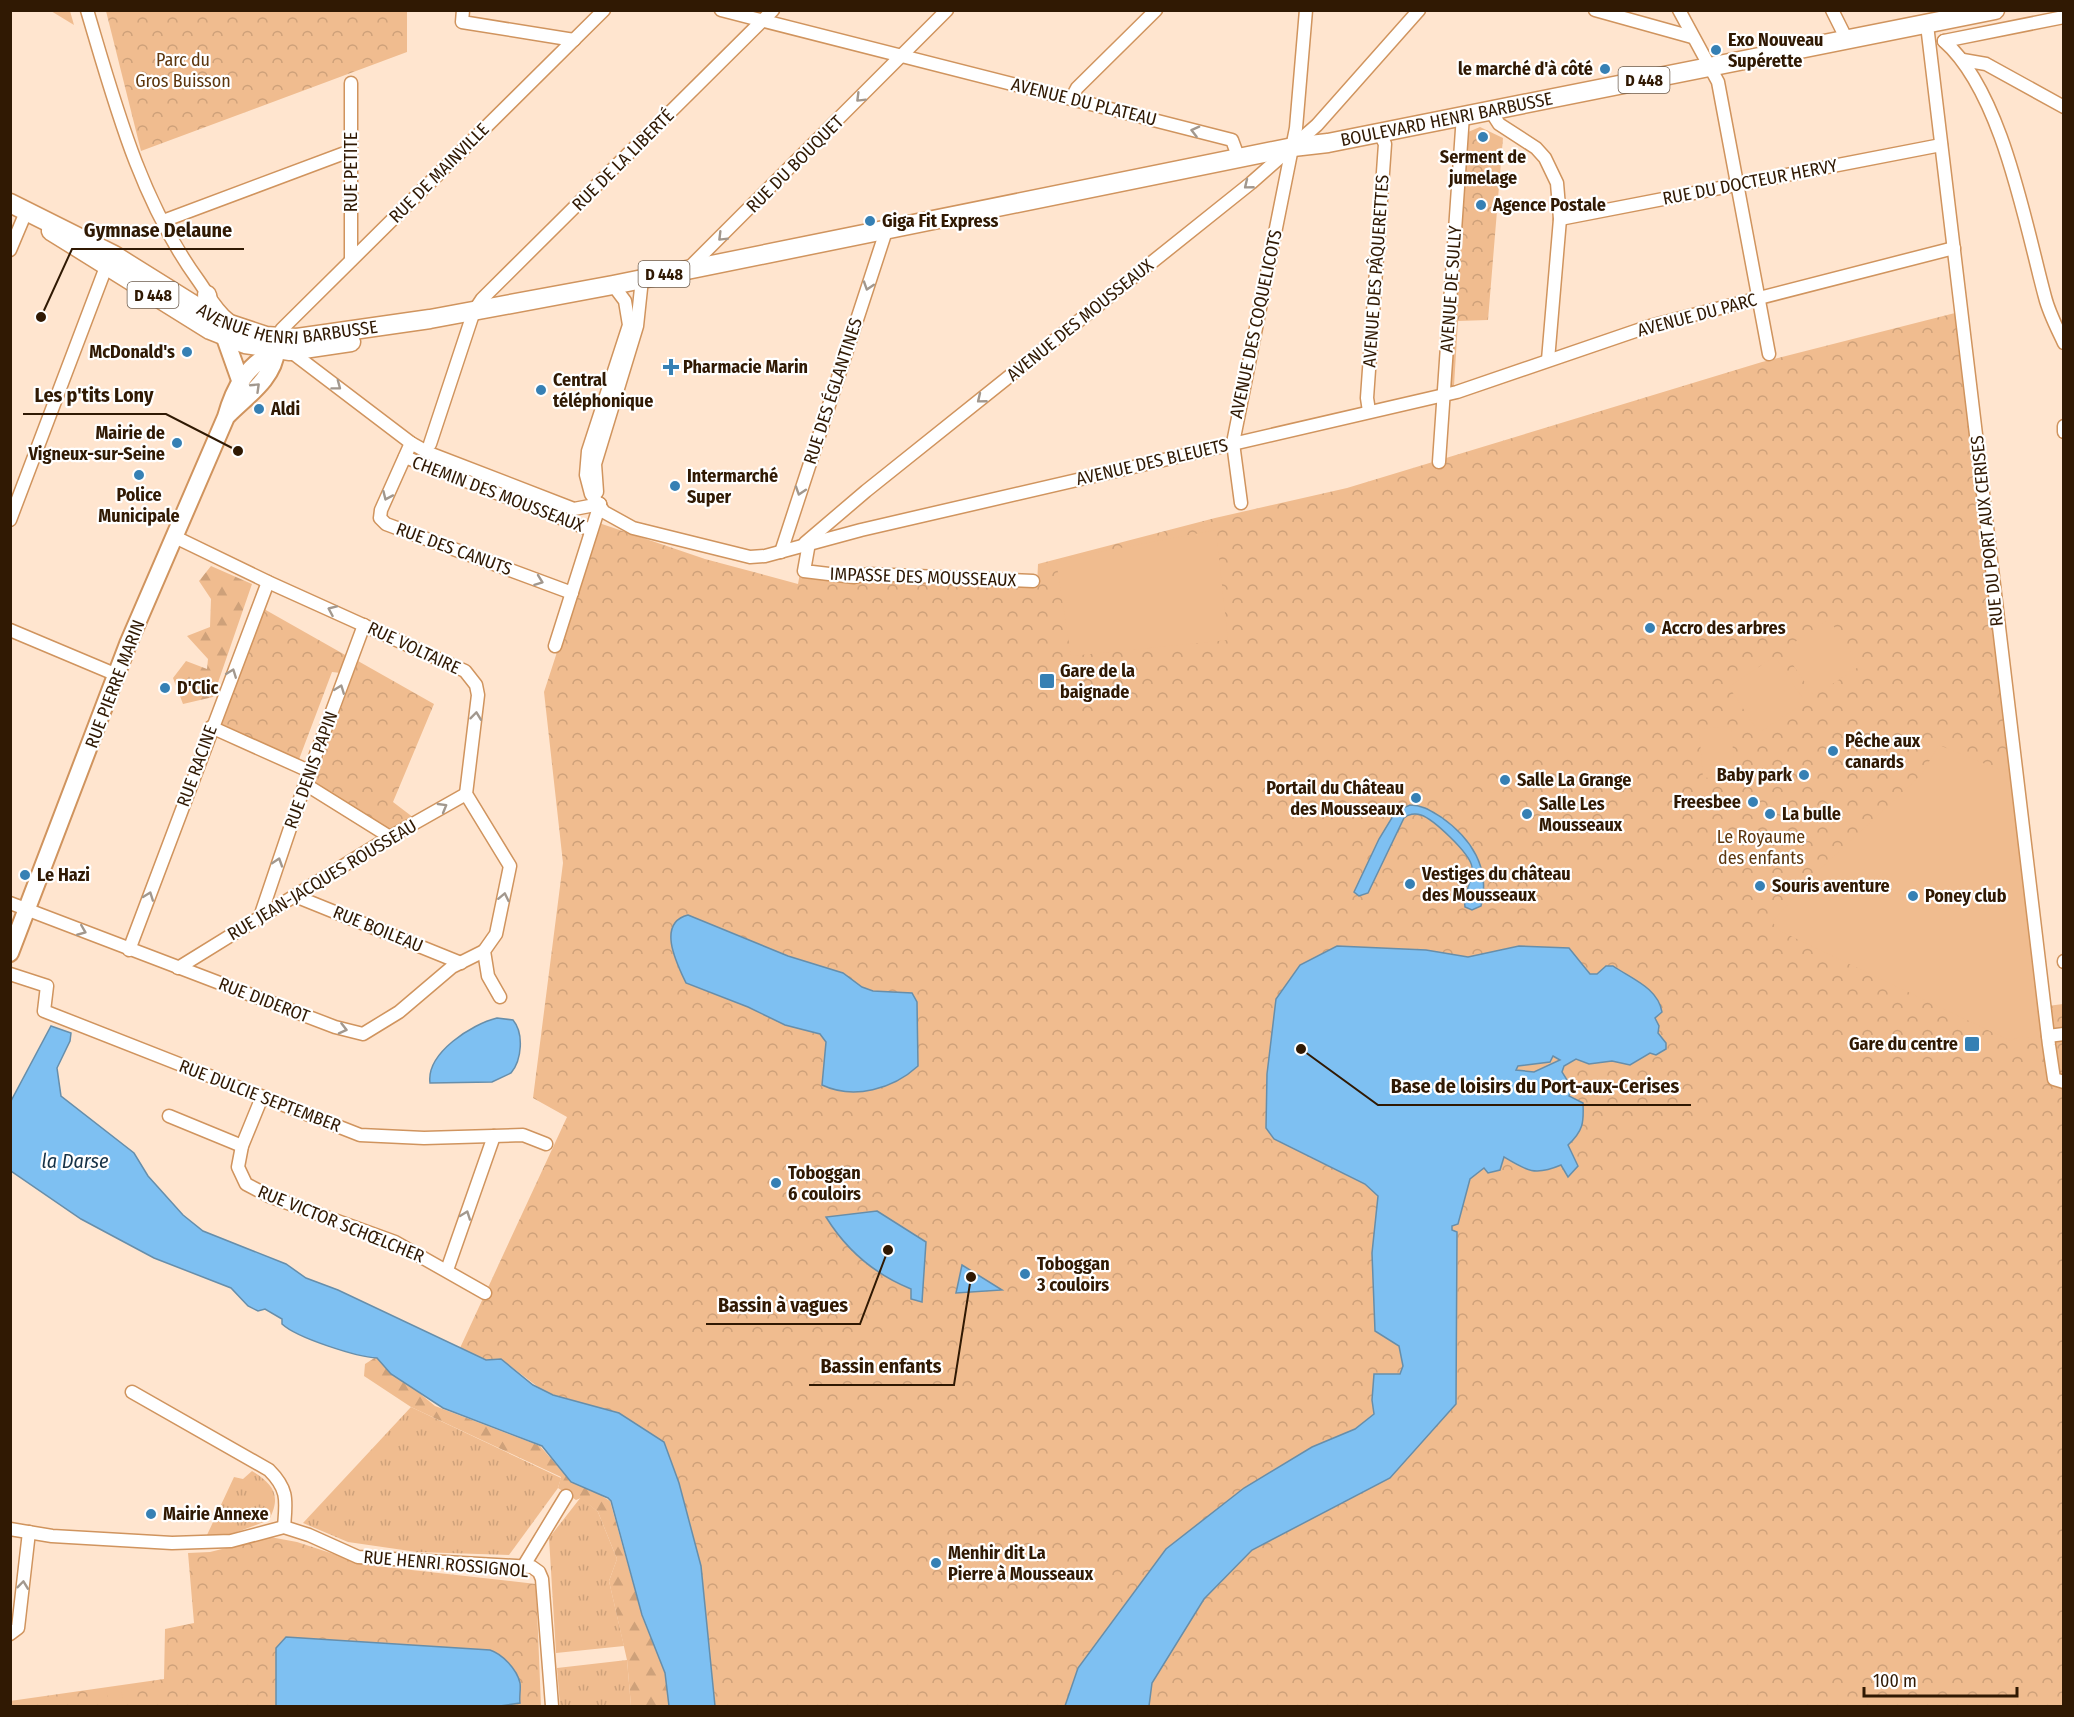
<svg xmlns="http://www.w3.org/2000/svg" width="2074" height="1717" viewBox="0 0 2074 1717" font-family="'Fira Sans Condensed',sans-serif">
<defs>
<pattern id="grass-tufts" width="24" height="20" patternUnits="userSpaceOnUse" patternTransform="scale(1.5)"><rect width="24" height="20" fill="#f0bc8f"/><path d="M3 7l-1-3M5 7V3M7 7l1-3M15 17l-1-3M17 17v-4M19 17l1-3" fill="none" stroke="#cea17a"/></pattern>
<pattern id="forest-firs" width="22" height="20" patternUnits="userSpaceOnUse" patternTransform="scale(1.5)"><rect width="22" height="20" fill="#f0bc8f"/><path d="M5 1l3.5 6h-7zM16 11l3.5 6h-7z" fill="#cea17a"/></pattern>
<pattern id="park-crowns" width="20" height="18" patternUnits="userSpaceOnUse" patternTransform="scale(1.5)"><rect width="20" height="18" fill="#f0bc8f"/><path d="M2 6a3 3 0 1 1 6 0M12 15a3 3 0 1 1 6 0" fill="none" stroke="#cea17a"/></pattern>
</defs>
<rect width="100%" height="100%" fill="#ffe5cf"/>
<!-- grass -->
<g fill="url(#grass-tufts)">
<path d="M411 1407 561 1478 558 1488 509 1555 417 1552 348 1542 303 1523Z"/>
<path d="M252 1471C273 1484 282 1495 269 1520L229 1535H207L234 1477 243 1479Z"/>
<path d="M581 1497 598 1512 617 1559 609 1581 624 1646 556 1653 549 1538Z"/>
<path d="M627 1660 631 1706H560L557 1668Z"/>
</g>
<!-- forest -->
<g fill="url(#forest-firs)">
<path d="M211 566 252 584 213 697 183 704 173 678 186 661 207 669 208 659 187 636 210 627 211 599 199 581Z"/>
<path d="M376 1357 435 1406 540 1446 562 1471 610 1501 643 1619 665 1673 669 1706H631L627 1660 609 1581 617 1559 598 1512 581 1498 576 1500 558 1488 561 1477 411 1407 364 1376 365 1364Z"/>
</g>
<!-- park -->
<g fill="url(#park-crowns)">
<path d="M51 11H70L74 25Z"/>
<path d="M106 11H407V52L141 151Z"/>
<path d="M1480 127 1503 138 1488 320 1458 321 1454 386 1448 389 1468 132Z"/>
<path d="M1955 313 1961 365 1987 480 2040 1007 2063 1004V1706H715L701 1566 679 1483 664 1442 619 1413 546 1393 501 1359 486 1360 460 1348 567 1117 533 1098 563 863 544 692 599 523 705 559 798 584 800 573 863 580 1037 586 1038 564 1215 518 1347 488 1762 362Z"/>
<path d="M264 609 347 656 341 673 332 672 298 762 220 729Z"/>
<path d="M358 661 434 704 393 802 414 818 391 832 314 783Z"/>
<path d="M270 1537 297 1542 367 1565 536 1584 541 1706H11L10 1701 164 1679 165 1629 194 1623 188 1553 210 1552Z"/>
</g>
<!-- pitch -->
<g fill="#f0bc8f">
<path d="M1216 530 1228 640 1071 656 1056 560Z"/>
<path d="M1829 619 1860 666 1814 696 1783 650Z"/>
<path d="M1775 656 1805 702 1759 733 1729 687Z"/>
<path d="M1731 726 1735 776 1703 778 1699 729Z"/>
<path d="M1939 745 2017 777 2049 1045C2034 1044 2027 1030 2011 1041L1780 931 1772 922 1819 870 1921 775Z"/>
<path d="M121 1688 123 1701 109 1703 106 1690Z"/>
</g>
<!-- water -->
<g fill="#7ec0f2" stroke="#678eaa" stroke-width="1.5" fill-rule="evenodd">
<path d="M1410 805C1423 805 1431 811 1441 817 1471 838 1491 868 1481 906L1472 910 1465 907C1462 893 1474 881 1472 867 1470 853 1433 819 1421 815 1415 813 1408 814 1404 818L1368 893 1359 896 1354 892 1379 839 1396 811Z"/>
<path d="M688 915 788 956 843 973 862 987 873 991 912 993 917 1002 918 1066C893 1089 854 1100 822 1085L826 1042 820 1034 785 1025 748 1007 686 983C677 964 656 923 688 915Z"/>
<path d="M1337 946 1426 950 1468 957 1519 946 1569 948 1590 974H1597L1606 966H1613C1632 979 1658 988 1662 1012L1655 1018 1659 1026 1658 1033 1666 1043V1049L1656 1055 1650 1053 1630 1065 1612 1061 1589 1064 1576 1059 1564 1066 1562 1072 1572 1088 1569 1096 1583 1103C1584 1123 1583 1131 1568 1145L1578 1166 1568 1177 1561 1165C1535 1176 1527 1171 1504 1157L1500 1170 1488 1173 1484 1168 1470 1179 1458 1224 1452 1226V1230L1457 1232 1456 1404 1390 1478 1252 1550 1204 1599 1152 1683 1149 1706H1065L1078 1668 1166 1549 1244 1488 1312 1447 1355 1429 1374 1414 1372 1400 1374 1374H1400L1403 1366 1399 1346 1375 1331 1372 1253 1378 1196 1365 1184 1274 1139 1266 1128 1267 1074 1276 999 1300 965ZM1553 1056 1560 1060 1534 1072 1516 1070 1518 1066 1550 1062Z"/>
<path d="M497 1018 513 1020C524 1033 522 1060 511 1073L492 1082 430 1083C426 1053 472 1024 497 1018Z"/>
<path d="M51 1026 71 1033 70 1041 57 1068 61 1096 134 1153 148 1176 183 1215 203 1231 286 1264 306 1278 338 1290 486 1360 501 1359 533 1385 553 1395 619 1413 664 1442 679 1483 701 1566 715 1706H669L665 1673 642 1615 611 1501 608 1498 571 1482 542 1446 443 1408 391 1374 377 1358C357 1357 297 1338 282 1324V1319L265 1309 258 1311 248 1306 231 1288 154 1258 81 1219 11 1171V1101Z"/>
<path d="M877 1211 926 1242 922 1302 911 1299V1289C874 1274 847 1251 826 1217Z"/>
<path d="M962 1265 1002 1290 956 1293Z"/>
<path d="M286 1637 490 1650C502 1654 517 1669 520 1683 521 1689 519 1697 520 1703L500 1706H276V1648Z"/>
</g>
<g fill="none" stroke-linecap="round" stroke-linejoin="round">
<defs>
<g id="street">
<path d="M87 10C115 104 140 200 198 280 208 294 215 309 229 320"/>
<path d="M463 10 462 22 574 40"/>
<path d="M721 10 1232 140 1239 159"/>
<path d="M1595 10 1692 37"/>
<path d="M1679 10 1718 82 1769 354"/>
<path d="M1832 10 1847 40"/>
<path d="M1927 25 2049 1045 2054 1079 2064 1082"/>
<path d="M1944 41C2002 92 2025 223 2045 297 2049 313 2057 328 2064 343"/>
<path d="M1944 41 2064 17"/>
<path d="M1963 60 1986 64 2064 107"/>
<path d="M351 83V260"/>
<path d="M1071 99 1077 88 1156 10"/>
<path d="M1490 110 1499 124 1536 148 1545 158 1557 183 1560 219 1548 360"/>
<path d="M1560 219 1941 145"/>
<path d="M163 221 350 151"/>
<path d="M10 250 26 212"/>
<path d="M688 269 947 10"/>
<path d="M613 285 625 301 629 325 588 451 586 475 591 494 604 512 633 528 750 557 765 556 861 530 1457 392 1650 326 1954 248"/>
<path d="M277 338 282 329 604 10"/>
<path d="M290 351 411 443 429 453 574 509 600 504"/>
<path d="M1369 411 1367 398 1385 144 1379 132"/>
<path d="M2064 426V432"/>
<path d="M411 443 381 510 380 518 386 524 572 593"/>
<path d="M430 444 474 311 482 299 773 10"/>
<path d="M405 457 591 530"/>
<path d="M1439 462 1463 115"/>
<path d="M597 492 595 464 637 326 642 279"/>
<path d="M1241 503 1233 443 1296 128 1306 10"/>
<path d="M10 520 106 267"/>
<path d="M175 537 268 582 465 671 476 685 478 695 466 794 510 866 496 934 484 951 488 976 500 997"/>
<path d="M805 543 866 491 1251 183 1317 125 1419 10"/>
<path d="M809 543 804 571 854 577 868 574 1033 581"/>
<path d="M781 552 886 231"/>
<path d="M10 630 117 675"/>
<path d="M555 646 600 504"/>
<path d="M211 727 309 771"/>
<path d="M305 784 390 837"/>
<path d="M295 896 461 963"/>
<path d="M10 903 335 1027 363 1034 399 1012 452 967 484 951"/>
<path d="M260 917 305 784 364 625"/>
<path d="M129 950 268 582"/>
<path d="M2064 961V962"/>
<path d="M178 968 390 837 466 794"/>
<path d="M10 974 47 986 44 1011 360 1135 424 1138 523 1135 546 1144"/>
<path d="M2048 1036 2064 1034"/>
<path d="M262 1097 242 1146 238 1167 246 1184 271 1197 395 1242 485 1293"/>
<path d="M169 1116 242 1146"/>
<path d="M447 1270 494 1136"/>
<path d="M132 1392 269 1470C289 1490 286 1501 284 1527"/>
<path d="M10 1529 52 1536 172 1543 231 1541 284 1527 309 1535 358 1557 532 1567 539 1572 542 1579 552 1706"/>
<path d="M523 1567 566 1496"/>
<path d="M10 1634 18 1628 29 1532"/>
</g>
<g id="secondary">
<path d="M224 335 240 380"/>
<path d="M10 953 128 644 226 417C234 388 247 364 276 351 274 379 244 398 226 417"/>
</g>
<g id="primary">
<path id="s1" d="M10 203 114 255 218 320 266 336 297 338 430 319 613 285 1293 147 1328 143 1995 10"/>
<path d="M51 231 210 330 245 344 290 351 351 342"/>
<path d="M192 312 202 311 208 301 207 295"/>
</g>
</defs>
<!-- street casing -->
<use href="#street" stroke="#d0945e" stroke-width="15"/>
<!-- secondary casing -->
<use href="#secondary" stroke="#d0945e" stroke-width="20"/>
<!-- primary casing -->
<use href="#primary" stroke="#d0945e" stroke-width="21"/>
<!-- street -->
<use href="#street" stroke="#fff" stroke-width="12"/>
<!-- secondary -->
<use href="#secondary" stroke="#fff" stroke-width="16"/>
<!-- primary -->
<use href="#primary" stroke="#fff" stroke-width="18"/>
</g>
<!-- one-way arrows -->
<defs><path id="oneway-chevron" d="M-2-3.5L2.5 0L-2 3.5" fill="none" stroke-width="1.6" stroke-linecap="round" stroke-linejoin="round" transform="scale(1.5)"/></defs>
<g stroke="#a2988e">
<use href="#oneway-chevron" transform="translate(860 98) rotate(135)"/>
<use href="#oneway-chevron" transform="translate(1195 131) rotate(-166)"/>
<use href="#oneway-chevron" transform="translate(1248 185) rotate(141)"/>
<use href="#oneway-chevron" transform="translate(722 237) rotate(135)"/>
<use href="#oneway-chevron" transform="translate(868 286) rotate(108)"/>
<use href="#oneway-chevron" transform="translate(337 386) rotate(37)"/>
<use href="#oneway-chevron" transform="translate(256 387) rotate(-44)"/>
<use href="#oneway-chevron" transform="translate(981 399) rotate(141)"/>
<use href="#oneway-chevron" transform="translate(800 491) rotate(108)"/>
<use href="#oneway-chevron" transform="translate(387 496) rotate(114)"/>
<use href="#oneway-chevron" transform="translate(539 581) rotate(20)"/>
<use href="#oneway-chevron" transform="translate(332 610) rotate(-156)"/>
<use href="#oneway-chevron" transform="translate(232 673) rotate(-69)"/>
<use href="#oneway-chevron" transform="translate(340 689) rotate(-69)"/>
<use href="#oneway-chevron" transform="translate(476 716) rotate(-83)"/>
<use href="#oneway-chevron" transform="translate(443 807) rotate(-30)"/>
<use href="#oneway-chevron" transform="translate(278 862) rotate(-72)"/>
<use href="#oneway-chevron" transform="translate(149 896) rotate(-70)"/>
<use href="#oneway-chevron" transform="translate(504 897) rotate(-78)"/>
<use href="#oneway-chevron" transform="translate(82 931) rotate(22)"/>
<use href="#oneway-chevron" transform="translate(343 1029) rotate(14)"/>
<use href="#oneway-chevron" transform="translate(466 1215) rotate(-70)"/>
<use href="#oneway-chevron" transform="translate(23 1585) rotate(-83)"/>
</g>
<!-- markers -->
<g fill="#3680b4" stroke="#fff" stroke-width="2">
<circle cx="1716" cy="50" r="6"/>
<circle cx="1605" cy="69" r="6"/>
<circle cx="1483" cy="137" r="6"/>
<circle cx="1481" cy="205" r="6"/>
<circle cx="870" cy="221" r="6"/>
<circle cx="187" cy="352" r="6"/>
<path d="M668 358h6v6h6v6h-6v6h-6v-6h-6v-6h6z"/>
<circle cx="541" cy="390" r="6"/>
<circle cx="259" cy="409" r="6"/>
<circle cx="177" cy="443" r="6"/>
<circle cx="139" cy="475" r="6"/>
<circle cx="675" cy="486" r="6"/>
<circle cx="1650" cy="628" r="6"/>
<rect x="1039" y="673" width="16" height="16" rx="3"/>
<circle cx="165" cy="688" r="6"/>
<circle cx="1833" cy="751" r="6"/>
<circle cx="1804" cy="775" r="6"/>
<circle cx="1505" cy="780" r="6"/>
<circle cx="1416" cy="798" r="6"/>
<circle cx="1753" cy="802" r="6"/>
<circle cx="1527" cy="814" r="6"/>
<circle cx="1770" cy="814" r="6"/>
<circle cx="25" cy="875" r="6"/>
<circle cx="1410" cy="884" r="6"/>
<circle cx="1760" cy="886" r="6"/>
<circle cx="1913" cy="896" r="6"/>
<rect x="1964" y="1036" width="16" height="16" rx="3"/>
<circle cx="776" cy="1183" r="6"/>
<circle cx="1025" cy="1274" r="6"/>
<circle cx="151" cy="1514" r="6"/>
<circle cx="936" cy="1563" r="6"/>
</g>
<g text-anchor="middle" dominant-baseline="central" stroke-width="4.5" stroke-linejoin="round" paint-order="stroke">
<!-- shield labels -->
<g fill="#fff" stroke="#6e5e4f" stroke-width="1.5">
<rect x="1618.5" y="67" width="51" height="26" rx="4.5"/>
<rect x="638.5" y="261" width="51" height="26" rx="4.5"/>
<rect x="127.5" y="282" width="51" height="26" rx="4.5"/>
</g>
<g font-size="16" font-weight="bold" fill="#301903">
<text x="1644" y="80">D 448</text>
<text x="664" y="274">D 448</text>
<text x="153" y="295">D 448</text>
</g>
<!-- poi labels -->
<g font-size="18" font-weight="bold" fill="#301903" stroke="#fff" text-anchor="start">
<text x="1728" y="40">Exo Nouveau<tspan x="1728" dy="21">Supérette</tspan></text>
<text x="1593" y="69" text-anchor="end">le marché d'à côté</text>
<text x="1483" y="157" text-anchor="middle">Serment de<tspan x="1483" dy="21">jumelage</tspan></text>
<text x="1493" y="205">Agence Postale</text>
<text x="882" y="221">Giga Fit Express</text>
<text x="175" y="352" text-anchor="end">McDonald's</text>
<text x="683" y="367">Pharmacie Marin</text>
<text x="553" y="380">Central<tspan x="553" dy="21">téléphonique</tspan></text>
<text x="271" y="409">Aldi</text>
<text x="165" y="433" text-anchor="end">Mairie de<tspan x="165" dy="21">Vigneux-sur-Seine</tspan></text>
<text x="687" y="476">Intermarché<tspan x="687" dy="21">Super</tspan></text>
<text x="139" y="495" text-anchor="middle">Police<tspan x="139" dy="21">Municipale</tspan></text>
<text x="1662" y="628">Accro des arbres</text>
<text x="1060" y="671">Gare de la<tspan x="1060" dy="21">baignade</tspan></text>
<text x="177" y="688">D'Clic</text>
<text x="1845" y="741">Pêche aux<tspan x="1845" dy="21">canards</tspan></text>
<text x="1792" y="775" text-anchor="end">Baby park</text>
<text x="1517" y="780">Salle La Grange</text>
<text x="1404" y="788" text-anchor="end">Portail du Château<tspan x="1404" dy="21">des Mousseaux</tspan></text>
<text x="1741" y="802" text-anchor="end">Freesbee</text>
<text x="1539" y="804">Salle Les<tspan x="1539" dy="21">Mousseaux</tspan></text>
<text x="1782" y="814">La bulle</text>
<text x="1422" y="874">Vestiges du château<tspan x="1422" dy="21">des Mousseaux</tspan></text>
<text x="37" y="875">Le Hazi</text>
<text x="1772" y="886">Souris aventure</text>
<text x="1925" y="896">Poney club</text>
<text x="1958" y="1044" text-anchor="end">Gare du centre</text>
<text x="788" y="1173">Toboggan<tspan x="788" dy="21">6 couloirs</tspan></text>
<text x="1037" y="1264">Toboggan<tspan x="1037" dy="21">3 couloirs</tspan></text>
<text x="163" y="1514">Mairie Annexe</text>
<text x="948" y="1553">Menhir dit La<tspan x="948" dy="21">Pierre à Mousseaux</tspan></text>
</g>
<!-- park labels -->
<g font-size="18" fill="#5d360d" stroke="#fff">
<text x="183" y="60">Parc du<tspan x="183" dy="21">Gros Buisson</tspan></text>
<text x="1761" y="837">Le Royaume<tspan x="1761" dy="21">des enfants</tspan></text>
</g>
<!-- street labels -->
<g font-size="18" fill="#301903" stroke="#fff">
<text transform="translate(1084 102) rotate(14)">AVENUE DU PLATEAU</text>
<text stroke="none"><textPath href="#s1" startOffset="1491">BOULEVARD HENRI BARBUSSE</textPath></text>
<text transform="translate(623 160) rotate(-45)">RUE DE LA LIBERTÉ</text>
<text transform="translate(795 164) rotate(-45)">RUE DU BOUQUET</text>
<text transform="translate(351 172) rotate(-90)">RUE PETITE</text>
<text transform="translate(439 173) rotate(-45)">RUE DE MAINVILLE</text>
<text transform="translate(1750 182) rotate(-11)">RUE DU DOCTEUR HERVY</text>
<text transform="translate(1376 271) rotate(-86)">AVENUE DES PÂQUERETTES</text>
<text transform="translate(1451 289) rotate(-86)">AVENUE DE SULLY</text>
<text stroke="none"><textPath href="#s1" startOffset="309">AVENUE HENRI BARBUSSE</textPath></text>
<text transform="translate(1697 315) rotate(-15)">AVENUE DU PARC</text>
<text transform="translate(1080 320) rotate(-39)">AVENUE DES MOUSSEAUX</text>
<text transform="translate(1256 324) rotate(-78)">AVENUE DES COQUELICOTS</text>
<text transform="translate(833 391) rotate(-72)">RUE DES ÉGLANTINES</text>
<text transform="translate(1152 462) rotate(-13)">AVENUE DES BLEUETS</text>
<text transform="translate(498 494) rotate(21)">CHEMIN DES MOUSSEAUX</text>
<text transform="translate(1987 531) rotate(-96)">RUE DU PORT AUX CERISES</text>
<text transform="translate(454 549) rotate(20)">RUE DES CANUTS</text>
<text transform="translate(923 577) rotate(2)">IMPASSE DES MOUSSEAUX</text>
<text transform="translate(414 648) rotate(25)">RUE VOLTAIRE</text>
<text transform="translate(115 684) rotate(-69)">RUE PIERRE MARIN</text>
<text transform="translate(197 766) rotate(-70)">RUE RACINE</text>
<text transform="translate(311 770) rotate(-70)">RUE DENIS PAPIN</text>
<text transform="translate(322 880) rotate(-31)">RUE JEAN-JACQUES ROUSSEAU</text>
<text transform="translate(378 929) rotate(22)">RUE BOILEAU</text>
<text transform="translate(264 1000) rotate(21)">RUE DIDEROT</text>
<text transform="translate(260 1096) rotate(21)">RUE DULCIE SEPTEMBER</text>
<text transform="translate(341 1224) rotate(22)">RUE VICTOR SCHŒLCHER</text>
<text transform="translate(446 1564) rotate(5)">RUE HENRI ROSSIGNOL</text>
</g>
<!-- water labels -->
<g font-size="20" font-style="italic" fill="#163247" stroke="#fff">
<text x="75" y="1161">la Darse</text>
</g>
</g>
<!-- callouts -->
<path fill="none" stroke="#301903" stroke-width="2" d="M41 317L72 249H244M238 451L166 414H23M1301 1049L1378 1105H1691M888 1250L860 1324H706M971 1277L954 1385H809"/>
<g fill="#301903" stroke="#fff" stroke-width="2">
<circle cx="41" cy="317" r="6"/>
<circle cx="238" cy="451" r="6"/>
<circle cx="1301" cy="1049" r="6"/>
<circle cx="888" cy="1250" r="6"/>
<circle cx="971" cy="1277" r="6"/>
</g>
<g font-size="20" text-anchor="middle" font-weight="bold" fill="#301903" stroke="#fff" stroke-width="4.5" stroke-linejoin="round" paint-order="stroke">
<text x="158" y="237">Gymnase Delaune</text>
<text x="94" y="402">Les p'tits Lony</text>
<text x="1535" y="1093">Base de loisirs du Port-aux-Cerises</text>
<text x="783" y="1312">Bassin à vagues</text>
<text x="881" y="1373">Bassin enfants</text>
</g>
<!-- border -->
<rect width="2074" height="1717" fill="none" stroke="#301903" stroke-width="24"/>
<!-- scale -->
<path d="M1864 1687v9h153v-9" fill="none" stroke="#301903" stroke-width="3"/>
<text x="1873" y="1687" font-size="18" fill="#301903" stroke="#ffffff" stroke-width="4.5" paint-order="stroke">100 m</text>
</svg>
